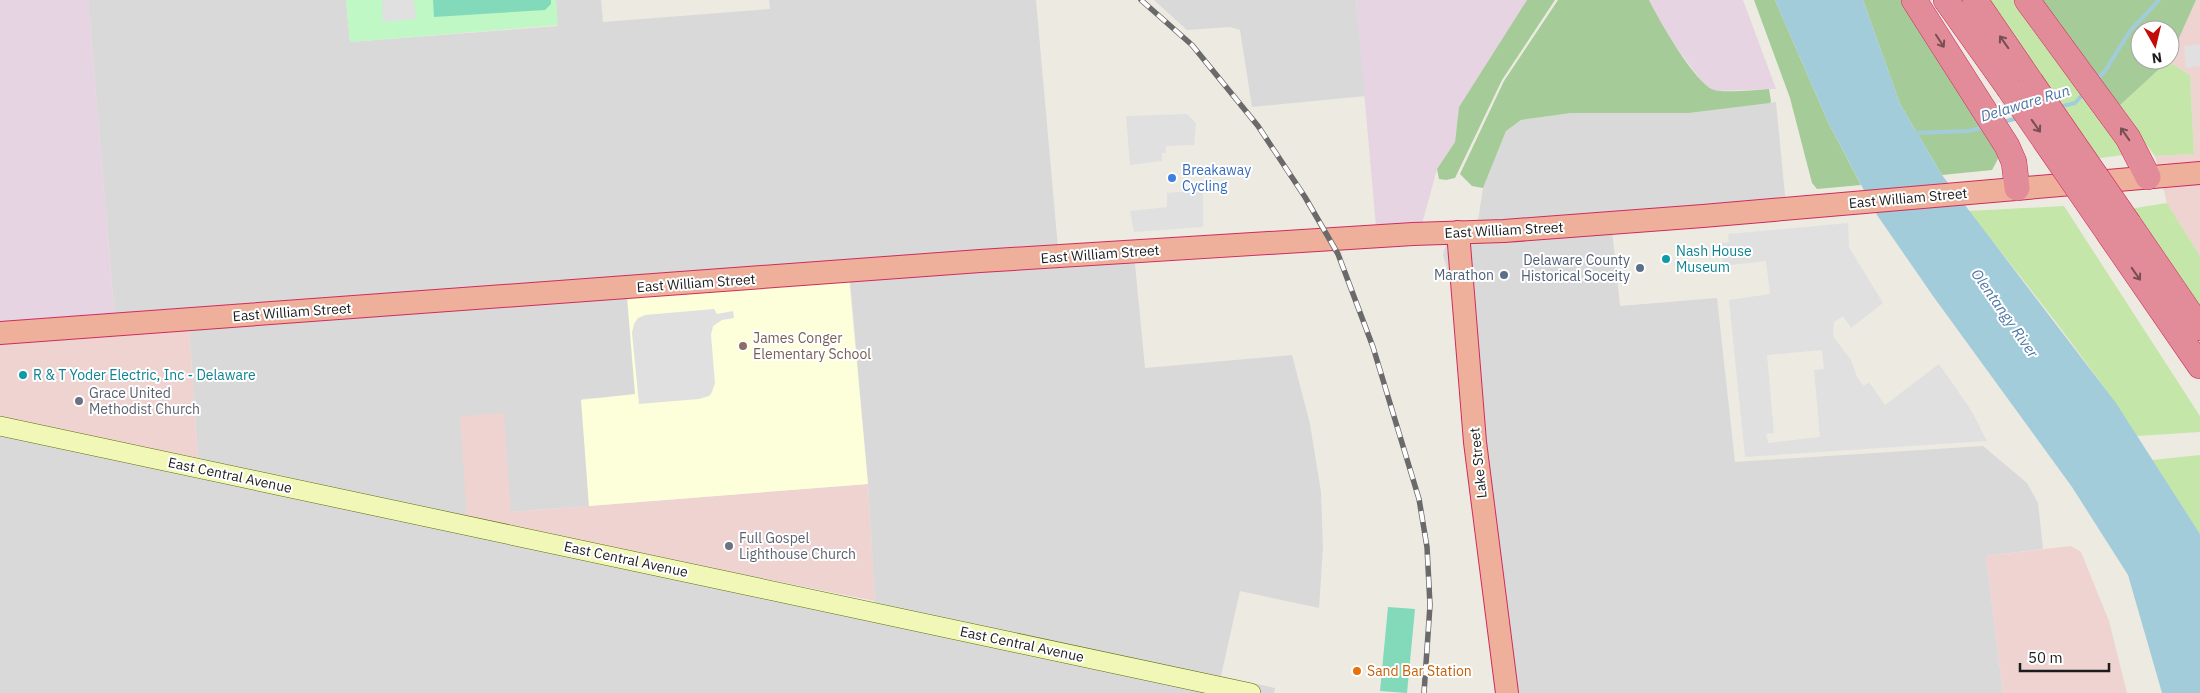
<svg xmlns="http://www.w3.org/2000/svg" width="2200" height="693" viewBox="0 0 2200 693" font-family="'IBM Plex Sans',sans-serif">
<rect width="100%" height="100%" fill="#edeae2"/>
<!-- residential -->
<g fill="#dad9d9">
<path d="M88 0H346L350 42 557 26 556 0H601L603 22 770 9 769 0H1036L1058 248 1133 243 1145 368 1292 355 1310 424 1321 492 1323 547 1319 608 1240 591 1221 676 1275 688 1274 693H0V434L876 620 868 484 850 279 636 395 582 399 589 506 510 512 503 413 467 519 198 459 189 328 116 333Z"/>
<path d="M1154 0H1356L1366 96 1252 107 1240 30 1230 27 1187 30Z"/>
<path d="M1776 102 1787 216 1612 230 1620 306 1717 298 1735 462 1983 446 2027 483 2038 503 2043 549 1986 556 2003 693H1499L1454 292 1443 255 1452 222 1478 221 1483 188 1506 131 1521 120 1571 113H1689Z"/>
</g>
<!-- commercial -->
<g fill="#eed3d1">
<path d="M2196 0H2200V256L2167 203 2155 156 2194 154 2190 75 2168 61Z"/>
<path d="M189 328 198 459 0 419V343Z"/>
<path d="M504 413 511 512 868 484 875 601 467 519 460 416Z"/>
<path d="M2071 546 2081 552 2109 621 2127 693H2003L1986 556Z"/>
</g>
<!-- industrial -->
<g fill="#e6d4e2">
<path d="M0 0H88L116 333 0 343Z"/>
<path d="M1356 0H1527L1459 107 1455 142 1437 169 1422 224 1376 227Z"/>
<path d="M1649 0H1743L1776 89 1715 91 1704 84 1667 35Z"/>
</g>
<!-- education -->
<path fill="#fdfeda" d="M849 279 868 484 589 506 581 400 635 394 627 297Z"/>
<!-- grass -->
<g fill="#c5e6a9">
<path d="M1986 0H2015L2105 118 2123 155 2093 159Z"/>
<path d="M2168 61 2190 75 2194 154 2155 156 2118 107Z"/>
<path d="M2167 203 2200 256V312L2129 209Z"/>
<path d="M2064 206 2200 416V432L2137 436C2086 358 2027 284 1968 211Z"/>
<path d="M2200 455V534L2152 460Z"/>
</g>
<!-- forest -->
<g fill="#a5cb98">
<path d="M1527 0H1555L1502 80 1455 178 1446 180 1439 179 1437 169 1455 142 1459 107Z"/>
<path d="M1558 0H1649C1659 20 1694 82 1714 90 1723 93 1757 90 1769 89L1771 101 1770 103 1689 113H1571L1521 120 1506 131 1483 188 1472 186 1460 174 1504 81Z"/>
<path d="M1754 0H1775L1828 122 1861 185 1817 189 1812 183 1790 98Z"/>
<path d="M1863 0H1907L2000 155 1992 170 1942 175 1900 104Z"/>
<path d="M2038 0H2196L2170 58V30H2140V60H2169L2118 107Z"/>
</g>
<!-- park -->
<path fill="#bff7c5" d="M346 0H556L558 25 350 42Z"/>
<!-- pitch -->
<g fill="#82dabb">
<path d="M433 0H551V4L545 10 434 17Z"/>
<path d="M1388 607 1415 609 1407 693 1380 691Z"/>
</g>
<!-- parking -->
<g fill="#e0e0e0" fill-rule="evenodd">
<path d="M382 0H414L416 19 383 22Z"/>
<path d="M2200 44V66L2186 68 2184 46Z"/>
<path d="M1187 114 1196 123 1194 145 1166 146V153H1162V161L1130 165 1126 116Z"/>
<path d="M1203 190V227L1134 232 1130 211 1167 207V193Z"/>
<path d="M1848 223 1849 247 1883 303 1851 328 1843 316 1834 322 1833 336 1851 360 1857 377 1864 386 1869 382 1885 405 1939 364 1971 410 1987 441 1745 457 1729 300 1770 294 1766 261 1723 266 1721 243 1729 242 1728 234ZM1822 350 1824 369 1814 370 1820 437 1768 443 1766 434 1774 433 1767 355Z"/>
<path d="M714 309 717 314 733 311 734 318 722 320 713 326 711 335 715 383 712 392 709 396 699 399 639 404 632 333 634 324 638 318 645 315Z"/>
</g>
<!-- water -->
<path fill="#a3ccda" d="M1775 0H1863L1900 104 1942 175 2116 403 2200 534V693H2162L2128 575 2072 487 1933 296 1877 215 1828 122Z"/>
<g fill="none" stroke-linecap="round" stroke-linejoin="round">
<!-- stream -->
<g stroke="#a3ccda" stroke-width="4">
<path d="M2096 80 2105 71 2130 31 2159 0"/>
<path d="M2059 107 2075 103 2084 93"/>
<path d="M2003 122 2018 118"/>
<path d="M1912 133 1969 131 1984 127"/>
</g>
<defs>
<path id="secondary" d="M0 426 1251 693"/>
<g id="trunk">
<path d="M1458 232 1475 442 1507 693"/>
<path d="M0 333 980 261 1413 234 1504 231 1703 216 2200 173"/>
</g>
<g id="motorway">
<path d="M1914 0 2007 146 2014 162 2017 188"/>
<path d="M1946 0 2008 87"/>
<path d="M1975 0 2031 82"/>
<path d="M2027 0 2128 138 2148 177"/>
<path d="M2129 224 2200 328"/>
<path d="M2109 234 2200 366"/>
</g>
</defs>
<!-- secondary casing -->
<use href="#secondary" stroke="#5f6e08" stroke-width="20"/>
<!-- trunk casing -->
<use href="#trunk" stroke="#d02a5e" stroke-width="24"/>
<!-- motorway casing -->
<use href="#motorway" stroke="#d02a5e" stroke-width="26"/>
<!-- secondary -->
<use href="#secondary" stroke="#f1f7b6" stroke-width="19"/>
<!-- trunk -->
<use href="#trunk" stroke="#eeb09a" stroke-width="22"/>
<!-- motorway -->
<use href="#motorway" stroke="#e38c99" stroke-width="25"/>
<defs>
<path id="rail" d="M1141 0 1192 45 1258 126 1305 197 1338 254 1373 347 1419 499 1427 547 1430 605 1424 693"/>
</defs>
<!-- rail casing -->
<use href="#rail" stroke="#6a6a6a" stroke-width="5.5"/>
<!-- rail -->
<use href="#rail" stroke="#fff" stroke-width="4" stroke-dasharray="11" stroke-linecap="butt"/>
<defs>
<g id="motorway-bridge">
<path d="M2031 82 2129 224"/>
<path d="M2008 87 2109 234"/>
</g>
</defs>
<!-- motorway-bridge casing -->
<use href="#motorway-bridge" stroke="#d02a5e" stroke-width="26" stroke-linecap="butt"/>
<!-- motorway-bridge -->
<use href="#motorway-bridge" stroke="#e38c99" stroke-width="25"/>
</g>
<!-- one-way arrows -->
<defs><path id="oneway-shaft" d="M-6 0H5M1.5-3L5.5 0L1.5 3" fill="none" stroke-width="1.6" stroke-linecap="round" stroke-linejoin="round" transform="scale(1.25)"/></defs>
<g stroke="#764e54">
<use href="#oneway-shaft" transform="translate(1940 41) rotate(57)"/>
<use href="#oneway-shaft" transform="translate(2004 42) rotate(-125)"/>
<use href="#oneway-shaft" transform="translate(2036 126) rotate(55)"/>
<use href="#oneway-shaft" transform="translate(2125 134) rotate(-125)"/>
<use href="#oneway-shaft" transform="translate(2136 274) rotate(55)"/>
</g>
<!-- markers -->
<circle fill="#3f7fe0" stroke="#fff" stroke-width="2" cx="1172" cy="178" r="5"/>
<g fill="#0f9aa8" stroke="#fff" stroke-width="2">
<circle cx="1666" cy="259" r="5"/>
<circle cx="23" cy="375" r="5"/>
</g>
<g fill="#5c6f8a" stroke="#fff" stroke-width="2">
<circle cx="1640" cy="268" r="5"/>
<circle cx="1504" cy="275" r="5"/>
</g>
<circle fill="#8d6e63" stroke="#fff" stroke-width="2" cx="743" cy="346" r="5"/>
<g fill="#6b7280" stroke="#fff" stroke-width="2">
<circle cx="79" cy="401" r="5"/>
<circle cx="729" cy="546" r="5"/>
</g>
<circle fill="#e8710a" stroke="#fff" stroke-width="2" cx="1357" cy="671" r="5"/>
<g text-anchor="middle" dominant-baseline="central" stroke-width="4" stroke-linejoin="round" paint-order="stroke">
<!-- shop labels -->
<g font-size="14" fill="#366cbe" stroke="#fff" text-anchor="start">
<text x="1182" y="170">Breakaway<tspan x="1182" dy="16">Cycling</tspan></text>
</g>
<!-- street labels -->
<g font-size="14" fill="#1c1c1c" stroke="#fff">
<text transform="translate(1908 198) rotate(-5)">East William Street</text>
<text transform="translate(1504 230) rotate(-3)">East William Street</text>
<text transform="translate(1100 254) rotate(-4)">East William Street</text>
<text transform="translate(696 283) rotate(-4)">East William Street</text>
<text transform="translate(292 312) rotate(-4)">East William Street</text>
<text transform="translate(1478 463) rotate(-96)">Lake Street</text>
<text transform="translate(230 475) rotate(12)">East Central Avenue</text>
<text transform="translate(626 559) rotate(12)">East Central Avenue</text>
<text transform="translate(1022 644) rotate(12)">East Central Avenue</text>
</g>
<!-- culture labels -->
<g font-size="14" fill="#0d838f" stroke="#fff" text-anchor="start">
<text x="1676" y="251">Nash House<tspan x="1676" dy="16">Museum</tspan></text>
<text x="33" y="375">R &amp; T Yoder Electric, Inc - Delaware</text>
</g>
<!-- service labels -->
<g font-size="14" fill="#4e5e75" stroke="#fff" text-anchor="end">
<text x="1630" y="260">Delaware County<tspan x="1630" dy="16">Historical Soceity</tspan></text>
<text x="1494" y="275">Marathon</text>
</g>
<!-- education labels -->
<g font-size="14" fill="#785e54" stroke="#fff" text-anchor="start">
<text x="753" y="338">James Conger<tspan x="753" dy="16">Elementary School</tspan></text>
</g>
<!-- worship labels -->
<g font-size="14" fill="#5b616d" stroke="#fff" text-anchor="start">
<text x="89" y="393">Grace United<tspan x="89" dy="16">Methodist Church</tspan></text>
<text x="739" y="538">Full Gospel<tspan x="739" dy="16">Lighthouse Church</tspan></text>
</g>
<!-- food labels -->
<g font-size="14" fill="#c56008" stroke="#fff" text-anchor="start">
<text x="1367" y="671">Sand Bar Station</text>
</g>
<!-- water labels -->
<g font-size="15" font-style="italic" fill="#4d77a7" stroke="#fff">
<text transform="translate(2025 103) rotate(-17)">Delaware Run</text>
<text transform="translate(2005 313) rotate(55)">Olentangy River</text>
</g>
</g>
<!-- north arrow -->
<g transform="translate(2155 45) rotate(172)"><circle r="24" fill="#ffffff" stroke="#a4a4a4"/>
<path d="M0-4L9 19L0 12L-9 19Z" fill="#c10d07"/>
<text y="-8" font-size="14" font-weight="bold" text-anchor="middle" fill="#1c1c1c">N</text>
</g>
<!-- scale -->
<path d="M2020 663v8h89v-8" fill="none" stroke="#1c1c1c" stroke-width="2.5"/>
<text x="2028" y="663" font-size="15" fill="#1c1c1c" stroke="#ffffff" stroke-width="4" paint-order="stroke">50 m</text>
</svg>
